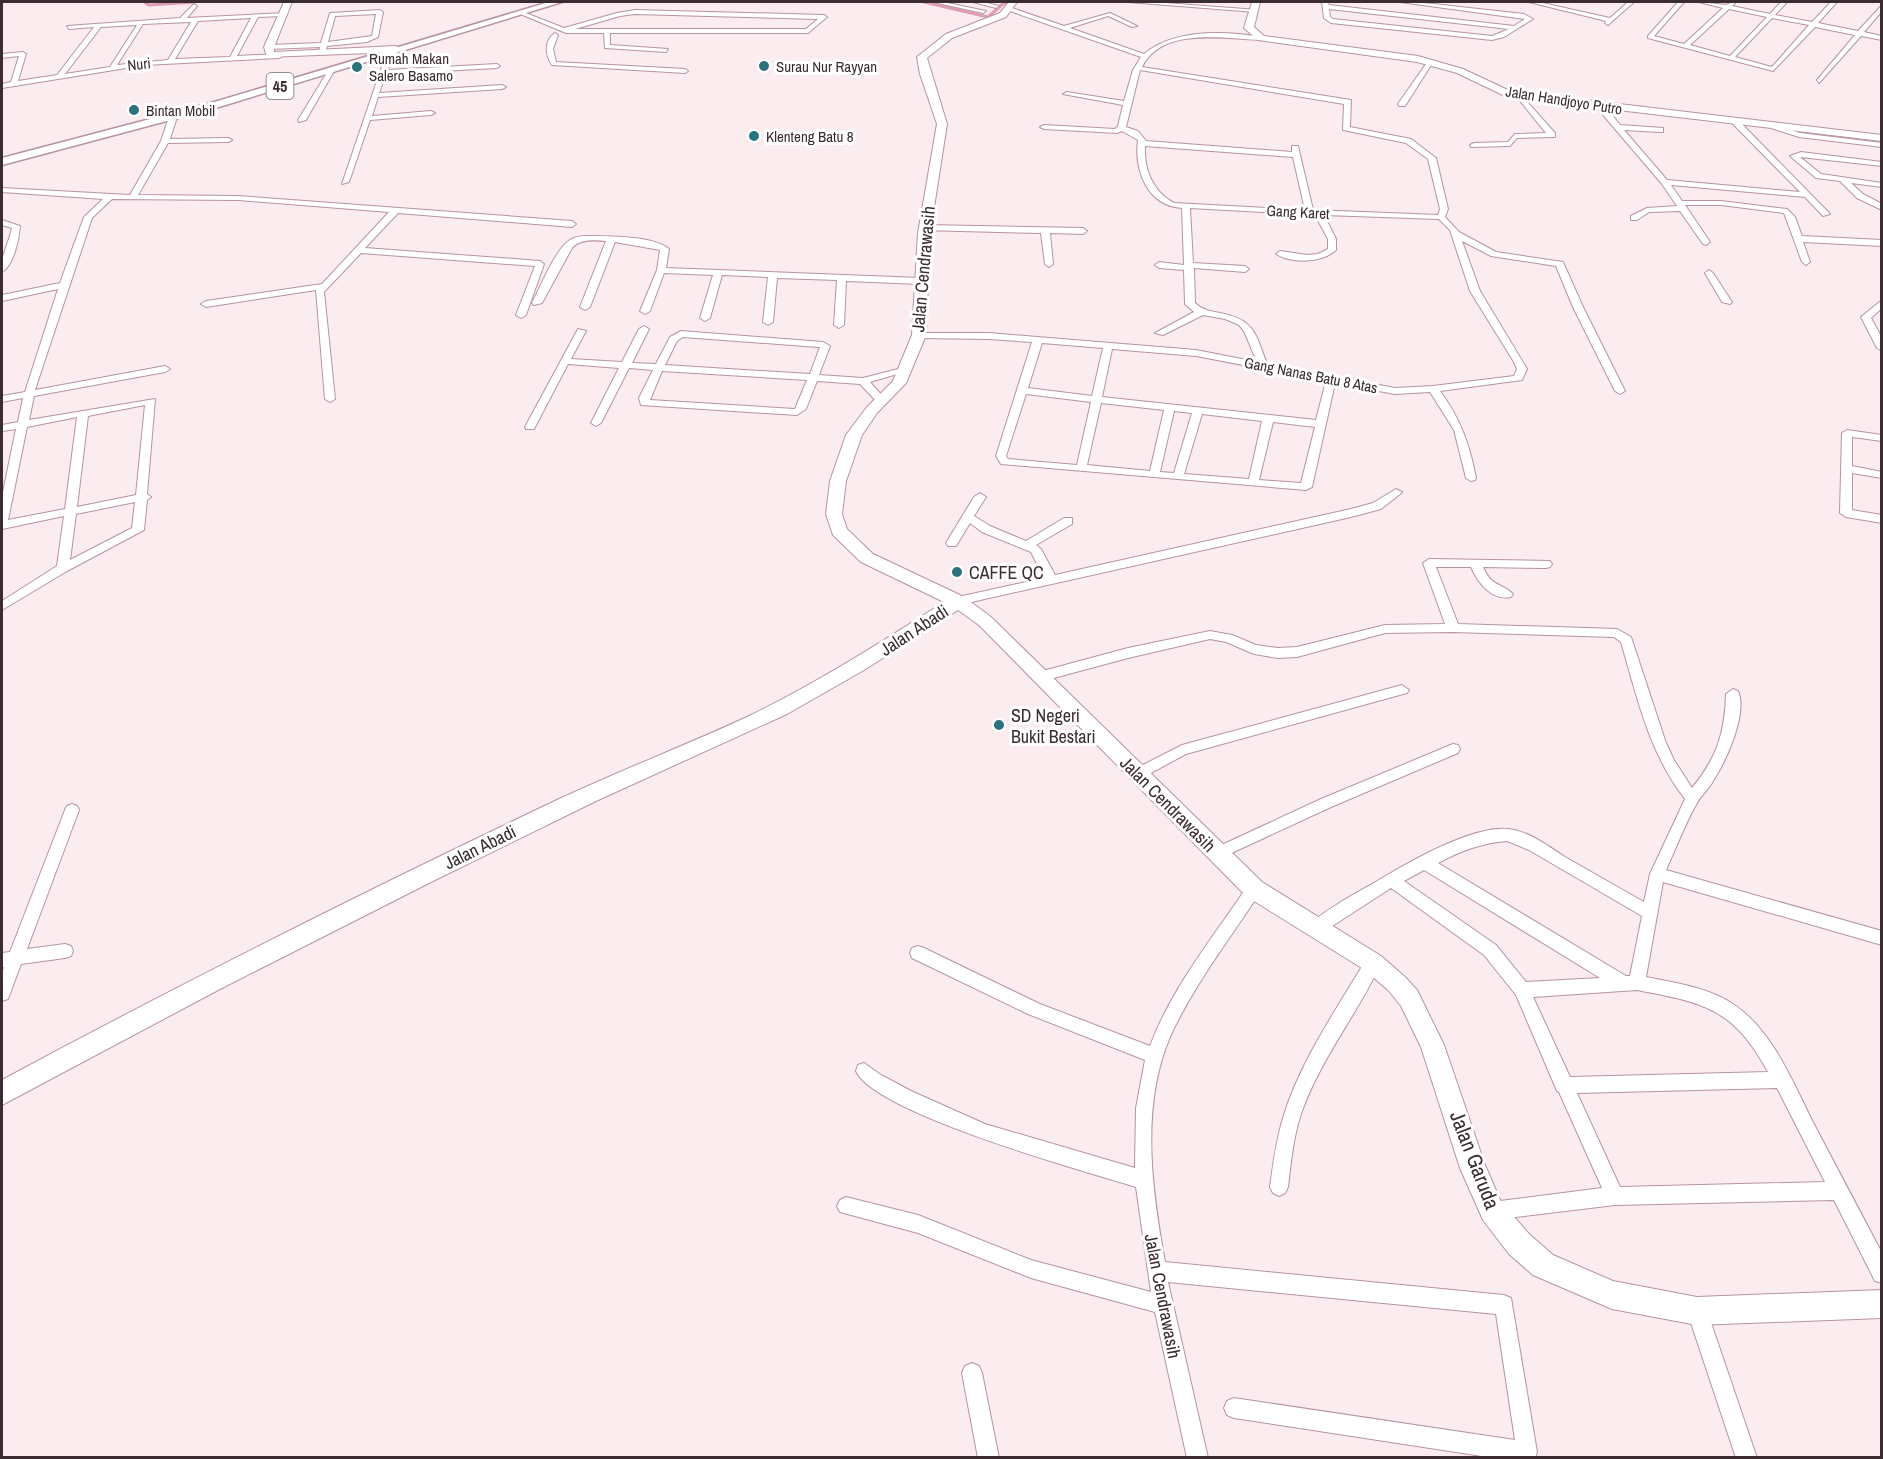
<svg xmlns="http://www.w3.org/2000/svg" width="1883" height="1459" viewBox="0 0 1883 1459" font-family="'Archivo Narrow',sans-serif">
<rect width="100%" height="100%" fill="#fbecf0"/>
<g fill="none" stroke-linecap="round" stroke-linejoin="round">
<!-- stream -->
<g stroke="#de9db2" stroke-width="3">
<path d="M144 2 149 5 196 2"/>
<path d="M924 2 988 17 1004 3H1010"/>
</g>
<defs>
<g id="street">
<path d="M933 2H943L986 11 983 13Z"/>
<path d="M973 2H983L999 6 996 8Z"/>
<path d="M1128 2H1152L1258 10 1255 12Z"/>
<path d="M1322 2H1328L1329 5 1514 26 1525 19 1400 2H1415L1524 14 1533 19 1504 37 1492 40 1331 23 1324 18ZM1329 9 1509 29 1492 36 1333 19 1330 17Z"/>
<path d="M1529 2H1538L1610 18 1628 2H1634L1608 25 1605 23 1606 21Z"/>
<path d="M1678 2H1684L1654 36 1684 44 1723 8 1699 2 1726 5 1733 2 1735 3 1732 6 1770 14 1781 2H1787L1775 15 1812 22 1831 2H1837L1818 23 1858 31 1882 5V11L1864 32 1882 36V40L1861 36 1819 83 1817 80 1855 35 1815 27 1773 71 1648 38V36ZM1729 9 1767 17 1730 56 1690 45ZM1772 18 1809 25 1772 67 1735 57Z"/>
<path d="M194 4 197 6 187 18 286 13 284 16 258 17 237 56 279 54 282 56 279 58 145 65 2 88V84L11 82 19 56 2 58V54L23 52 26 54 18 81 57 75 94 27 69 29 67 26 180 18ZM251 18 230 57 175 59 198 21ZM191 22 168 60 117 65 143 24ZM137 25 110 67 65 74 101 27Z"/>
<path d="M1009 7 1064 26 1110 13 1137 26 1132 27 1108 16 1070 28 1144 54C1175 28 1225 31 1263 37L1261 40C1225 39 1162 26 1142 67L1351 100 1350 127 1411 139 1436 158 1448 209 1445 217 1459 232 1496 252 1563 262 1583 307 1625 391 1620 394 1615 391 1573 307 1556 266 1491 256 1462 241 1480 291 1527 369 1522 380 1440 391C1460 418 1470 445 1476 478L1475 480 1471 481 1466 478 1454 430 1430 392 1395 394 1335 383 1312 487 1306 490 1001 464 996 456 1032 342 989 339 919 338 914 335 916 333H989L1196 350 1257 362 1244 331 1239 325 1225 319 1203 315 1163 335 1155 333 1194 312 1185 304 1184 270 1159 268 1155 265 1159 262 1184 265 1182 208C1147 206 1134 170 1138 140L1122 131 1117 133 1044 129 1040 127 1044 125 1115 129 1118 126 1123 105 1063 94 1067 92 1124 101 1133 70 1141 57 1007 10ZM1140 70 1344 104 1343 130 1406 143 1428 159 1440 209 1438 215 1313 210 1298 146H1292V152L1146 141 1138 131 1126 127ZM1145 146 1293 157 1305 210 1174 203C1152 191 1144 169 1145 146ZM1190 208 1315 215 1328 239V249L1318 254 1307 255 1280 251 1276 254C1292 264 1322 263 1336 250V239L1324 215 1439 219 1450 230 1470 291 1514 362 1517 369 1514 376 1433 386 1395 388 1267 364C1256 335 1255 319 1220 313 1210 311 1202 310 1195 303L1194 268 1245 272 1249 269 1245 266 1193 263ZM1042 343 1103 348 1092 396 1028 388ZM1112 349 1196 356 1326 381 1316 420 1102 397ZM1026 394 1091 402 1077 465 1008 459 1006 456ZM1101 403 1164 410 1150 471 1087 465ZM1174 411 1192 413 1174 473 1160 472ZM1202 414 1262 421 1249 479 1184 474ZM1273 422 1315 427 1301 483 1259 480Z"/>
<path d="M380 10 383 12 378 37 367 42 327 46 325 53 322 55 319 53 320 47 269 49 266 47 269 45 321 43 330 13ZM376 14 372 36 328 42 335 16Z"/>
<path d="M635 10 824 15 827 17 808 33H610V45L668 49 666 52 605 48 604 33H566L518 13 523 12 564 28 617 13ZM635 14 818 19 806 29H575L620 16Z"/>
<path d="M555 33 558 35 553 49 556 62 685 69 688 71 685 73 552 65C545 55 544 40 555 33Z"/>
<path d="M394 48 399 49 387 70 497 64 500 66 497 68 386 74 379 93 502 85 506 87 502 89 378 97 372 116 431 111 435 113 431 115 370 120 349 182 342 184 381 69Z"/>
<path d="M1428 61 1433 62 1405 106H1399L1398 104Z"/>
<path d="M331 69 334 71 306 120 299 122 298 120 328 71Z"/>
<path d="M1521 95 1555 133V137L1517 138 1510 146 1471 147 1470 145 1474 143 1508 142 1515 134 1546 133 1517 97Z"/>
<path d="M1598 105H1604L1620 125 1663 128V132H1660L1624 130 1667 180 1800 192 1732 123 1739 121 1830 214 1823 216 1805 197 1671 185 1682 201H1721L1787 209 1795 217 1802 236 1882 240V246L1803 242 1810 262 1806 265 1802 262 1784 213 1721 205H1685L1710 242 1706 245 1703 244 1680 211 1649 212 1637 220H1631V216L1647 208 1677 206 1662 184 1598 109Z"/>
<path d="M173 115 177 117 170 139 228 138 232 140 228 142 168 143 138 195 238 196 572 221 576 224 572 227 398 213 365 248 540 261 544 264 526 315 521 318 516 315 535 266 361 253 324 292 335 399 330 402 325 399 316 290 206 307 201 304 206 301 322 284 389 212 238 200 112 199 92 218 35 390 165 366 170 369 165 372 34 396 29 420 155 399 147 494 151 497 147 500 144 530 67 571 2 610V601L57 566 64 516 2 529V497L16 429 2 431V425L18 422 23 398 2 402V396L25 392 58 289 2 301V295L60 283 84 217 103 199 2 192V188L130 195 161 141 169 117ZM145 405 136 495 77 507 88 416ZM77 417 65 509 8 520 27 427ZM135 502 132 528 70 560 76 514Z"/>
<path d="M1774 124 1800 133 1882 143V147L1799 137 1771 128V124Z"/>
<path d="M1801 152 1882 162V166L1800 157 1821 174 1882 183V187L1851 183 1863 194 1882 204V210L1857 198 1840 181 1816 178 1790 156Z"/>
<path d="M2 220 20 226C19 239 14 265 2 272 0 257 9 243 12 228L2 225Z"/>
<path d="M924 225 1083 228 1087 231 1083 234 1050 233 1053 264 1049 267 1045 264 1041 233 921 230 920 228Z"/>
<path d="M589 236C609 236 655 236 669 249L666 268 920 278 924 281 920 284 846 281 844 325 839 328 834 325 837 280 777 278 773 322 768 325 763 322 768 277 722 275 710 318 705 321 700 318 713 275 664 273 650 311 645 314 640 311 657 270 660 250 615 242 590 307 585 310 580 307 606 241C595 240 580 239 572 248L542 303 534 305 532 303C540 288 556 248 570 240 576 236 583 236 589 236Z"/>
<path d="M1709 270 1713 273 1732 302 1730 304 1722 302 1705 273Z"/>
<path d="M1882 300V308L1871 318 1882 338V351L1877 348 1861 317Z"/>
<path d="M644 326 649 329 632 363 656 364 670 337 681 331 823 342 830 346 819 375 863 378 906 367 911 370 870 382 886 400 881 403 877 402 860 384 817 381 806 409 797 415 641 405 639 398 653 370 629 368 601 423 596 426 591 423 619 368 568 364 535 427 534 429H526L525 427 578 329 586 331 571 359 622 362 639 329ZM683 337 818 347H820L810 374 665 365 677 341ZM662 371 807 380 795 409 650 400Z"/>
<path d="M1847 430 1882 435V441L1852 437V466L1882 472V478L1852 473V510L1882 515V523L1846 517 1840 513 1842 433Z"/>
<path d="M1396 489 1402 492 1400 494 1381 509 1351 517 958 605 952 601 958 597 1044 578 1031 552 982 532 970 523 956 546H948L946 543 974 497 980 493 986 497 974 516 990 526 1026 541 1064 518H1072V524L1036 545 1041 549 1055 575 1351 509 1373 503Z"/>
<path d="M1429 559 1550 561 1552 564 1550 567 1546 568 1483 567C1492 588 1501 582 1513 594L1511 597C1492 601 1478 583 1471 567H1436L1458 624 1617 629 1631 637 1666 743 1674 760 1692 788C1717 758 1725 732 1726 694L1733 689 1738 691C1748 714 1726 761 1713 781 1709 789 1701 795 1697 803 1685 824 1676 848 1666 870L1882 931V945L1663 882 1646 977C1675 983 1708 987 1733 1004 1774 1031 1794 1086 1816 1128 1838 1170 1860 1212 1882 1253V1283L1875 1281 1834 1200 1615 1205 1492 1220 1486 1217 1483 1211 1486 1205 1492 1202 1602 1188 1559 1092 1557 1091 1516 995 1484 955 1391 888 1320 934 1315 936 1310 934 1307 929C1313 916 1360 891 1374 883 1405 864 1472 825 1508 829 1529 831 1548 846 1565 857 1591 872 1618 887 1644 902L1650 874 1685 799C1649 753 1637 697 1621 642L1614 637 1453 632 1385 633 1297 657 1278 658 1254 654 1226 642 1210 639 1128 658 1039 682 1033 677 1039 672 1128 648 1210 631 1232 635 1256 645 1278 648 1297 647 1385 625 1445 624 1423 563ZM1507 841 1529 850 1642 916 1630 976H1626L1438 863C1460 851 1482 843 1507 841ZM1424 870 1600 978 1526 982 1496 945 1404 881ZM1637 990C1705 1003 1733 1008 1768 1072L1570 1077 1533 997ZM1777 1088 1825 1182 1620 1187 1577 1093Z"/>
<path d="M1402 685 1409 690 1407 693 1186 754 1138 780 1133 778 1131 774 1133 770 1182 745Z"/>
<path d="M1453 744 1458 745 1460 749 1458 753 1331 807 1223 857 1218 859 1213 857 1211 853 1213 849 1321 799Z"/>
<path d="M72 804 77 806 79 810 27 949 65 944 71 946 73 951 71 956 65 958 21 964 8 999 2 1001V974L4 967H2V953L10 952 65 810 67 806Z"/>
<path d="M1254 883 1259 884 1262 889 1259 894C1229 940 1193 986 1170 1037 1140 1107 1152 1190 1165 1262L1504 1295 1511 1298 1537 1452 1535 1458H1495L1234 1418 1227 1415 1224 1408 1227 1401 1234 1398 1515 1440 1496 1314 1168 1282 1208 1458H1187L1155 1312 1031 1278 918 1233 840 1212 837 1206 840 1200 846 1197 918 1215 1031 1260 1151 1292 1136 1187C1087 1172 874 1113 856 1071L858 1065 864 1063 881 1075 911 1091 985 1124 1135 1168 1136 1108 1145 1060 1028 1014 912 958 910 953 912 948 918 946 924 948 1040 1004 1150 1046C1172 987 1214 936 1249 884Z"/>
<path d="M1373 956 1379 958 1381 963C1357 1015 1320 1059 1301 1114 1293 1138 1291 1163 1288 1187L1285 1193 1279 1196 1273 1193 1270 1187C1273 1164 1276 1141 1283 1118 1300 1061 1337 1009 1367 958Z"/>
<path d="M1697 1301 1704 1304 1707 1311 1757 1458H1736L1687 1311 1690 1304Z"/>
<path d="M972 1363 979 1366 982 1373 999 1458H978L962 1373 965 1366Z"/>
</g>
<g id="secondary">
<path d="M284 2H292L274 47V52L396 46 401 49 396 52 267 57 264 47Z"/>
<path d="M1009 2H1017L1006 17 952 38 927 58 947 124 930 233 926 335 906 383 877 413 862 435 846 481 842 514 847 529 873 554 964 597 991 617 1262 882 1381 956 1405 977 1417 990 1444 1045 1485 1165 1501 1202 1529 1234 1553 1255 1613 1281 1697 1297 1882 1290V1318L1697 1325 1612 1309 1533 1275 1509 1254 1483 1220 1460 1168 1421 1047 1401 1006 1389 991 1365 970 1246 896 979 625 958 610 864 670 787 714 596 801 431 882 220 989 2 1105V1080C184 982 370 889 557 800 619 771 684 746 747 717 815 684 880 643 944 602L861 562 833 535 826 514 830 481 846 435 867 407 893 381 912 335 918 233 937 124 920 74 917 57 946 34 1000 13Z"/>
<path d="M1252 2H1260L1254 27 1264 36 1418 56 1463 69 1510 91 1882 135V141L1507 97 1457 73 1417 62 1258 40 1244 28Z"/>
</g>
<path id="primary" d="M549 2H562L219 107 2 165V158L211 103Z"/>
</defs>
<!-- street casing -->
<use href="#street" stroke="#b7939e" stroke-width="2"/>
<!-- secondary casing -->
<use href="#secondary" stroke="#b7939e" stroke-width="2"/>
<!-- primary casing -->
<use href="#primary" stroke="#b7939e" stroke-width="3"/>
<!-- street -->
<use href="#street" fill="#fff" fill-rule="evenodd"/>
<!-- secondary -->
<use href="#secondary" fill="#fff" fill-rule="evenodd"/>
<!-- primary -->
<use href="#primary" fill="#fff" fill-rule="evenodd"/>
</g>
<!-- markers -->
<g fill="#2a727d" stroke="#fff" stroke-width="2">
<circle cx="764" cy="66" r="6"/>
<circle cx="357" cy="67" r="6"/>
<circle cx="134" cy="110" r="6"/>
<circle cx="754" cy="136" r="6"/>
<circle cx="957" cy="572" r="6"/>
<circle cx="999" cy="725" r="6"/>
</g>
<g text-anchor="middle" dominant-baseline="central" stroke-width="6" stroke-linejoin="round" paint-order="stroke">
<!-- far-poi labels -->
<g font-size="15" fill="#3b2c31" stroke="#fff" text-anchor="start">
<text x="369" y="58">Rumah Makan<tspan x="369" dy="17">Salero Basamo</tspan></text>
<text x="776" y="66">Surau Nur Rayyan</text>
<text x="146" y="110">Bintan Mobil</text>
<text x="766" y="136">Klenteng Batu 8</text>
</g>
<!-- far-street labels -->
<g font-size="15" fill="#3b2c31" stroke="#fff">
<text transform="translate(139 64) rotate(-6)">Nuri</text>
<text transform="translate(1564 100) rotate(9)">Jalan Handjoyo Putro</text>
<text transform="translate(1298 212) rotate(3)">Gang Karet</text>
<text transform="translate(1311 375) rotate(11)">Gang Nanas Batu 8 Atas</text>
</g>
<!-- shield labels -->
<rect fill="#fff" stroke="#766b6f" stroke-width="1.5" x="266.5" y="73" width="27" height="26" rx="4.5"/>
<g font-size="16" font-weight="bold" fill="#3b2c31">
<text x="280" y="86">45</text>
</g>
<!-- street labels -->
<g font-size="18" fill="#3b2c31" stroke="#fff">
<text transform="translate(923 269) rotate(-85)">Jalan Cendrawasih</text>
<text transform="translate(914 630) rotate(-33)">Jalan Abadi</text>
<text transform="translate(1168 804) rotate(45)">Jalan Cendrawasih</text>
<text transform="translate(480 847) rotate(-26)">Jalan Abadi</text>
<text transform="translate(1163 1296) rotate(79)">Jalan Cendrawasih</text>
</g>
<!-- poi labels -->
<g font-size="18" fill="#3b2c31" stroke="#fff" text-anchor="start">
<text x="969" y="572">CAFFE QC</text>
<text x="1011" y="715">SD Negeri<tspan x="1011" dy="21">Bukit Bestari</tspan></text>
</g>
<!-- near-street labels -->
<g font-size="21" fill="#3b2c31" stroke="#fff">
<text transform="translate(1475 1160) rotate(69)">Jalan Garuda</text>
</g>
</g>
<!-- border -->
<rect width="1883" height="1459" fill="none" stroke="#3b2c31" stroke-width="6"/>
</svg>
